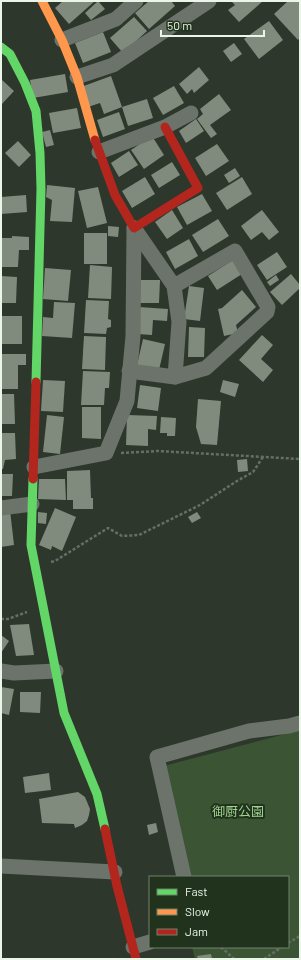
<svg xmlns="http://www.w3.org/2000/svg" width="301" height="960" viewBox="0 0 301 960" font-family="Barlow,'Noto Sans JP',sans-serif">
<rect width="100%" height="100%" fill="#2e372b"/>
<!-- green -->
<path fill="#3b5534" d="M300 730V959H195L192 947H288V877H189L164 766Z"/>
<!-- building -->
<g fill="#808b7d">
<path d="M63 1H95L69 24 55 8Z"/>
<path d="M98 1 105 9 91 20 85 13Z"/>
<path d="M149 1H171L175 6 149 29 135 13Z"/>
<path d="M231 1H263L239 22 228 10 235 5Z"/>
<path d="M288 1H300V37L298 40 274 14Z"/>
<path d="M134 17 147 31 123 53 110 38Z"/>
<path d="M269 21 283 40 259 59 244 39Z"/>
<path d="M103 32 111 52 83 63 75 43Z"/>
<path d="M234 43 242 54 231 62 223 51Z"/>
<path d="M199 67 209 80 194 93 192 89 187 94 179 84Z"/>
<path d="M65 74 68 92 33 98 30 80Z"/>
<path d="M111 76 122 107 104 114 100 103 88 107 81 87Z"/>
<path d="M1 79 14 91 1 105Z"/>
<path d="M174 86 184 103 163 115 153 98Z"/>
<path d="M219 94 231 110 210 125 217 134 211 138 197 119 203 114 200 109Z"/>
<path d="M147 99 153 118 128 126 122 107Z"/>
<path d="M77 108 81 128 53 133 49 113Z"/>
<path d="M119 112 125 129 103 137 97 120Z"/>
<path d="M196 119 204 131 186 143 179 131Z"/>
<path d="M50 130 54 145 46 147 42 132Z"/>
<path d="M152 136 164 155 144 169 131 150Z"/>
<path d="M18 141 31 155 19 167 5 153Z"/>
<path d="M217 144 229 161 206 176 195 158Z"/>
<path d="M129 151 138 165 119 177 111 163Z"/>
<path d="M172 162 180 175 159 188 151 175Z"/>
<path d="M235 168 240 176 229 183 224 175Z"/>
<path d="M145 177 155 194 132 208 122 191Z"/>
<path d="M242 177 252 194 227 210 216 193Z"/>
<path d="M47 185 75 188 72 222 50 221 52 200 46 197Z"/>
<path d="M98 187 107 223 87 228 78 191Z"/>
<path d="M202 194 212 211 187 225 177 207Z"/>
<path d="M26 195 27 212 1 214V197Z"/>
<path d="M172 210 183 228 167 239 155 222Z"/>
<path d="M262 210 279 232 269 240 262 232 251 240 241 226Z"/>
<path d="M218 219 229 236 203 252 192 235Z"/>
<path d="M108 226 119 227 118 237 108 236Z"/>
<rect x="84" y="233" width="23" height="31"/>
<path d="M12 236 29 237V250H19L18 267H1V238H12Z"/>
<path d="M189 239 198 256 175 269 166 252Z"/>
<path d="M277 252 287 267 267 280 257 265Z"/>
<path d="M233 260 242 274 217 290 208 276Z"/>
<path d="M90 265 112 267 111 299 88 298Z"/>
<path d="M45 268 71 270 68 301 43 299Z"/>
<path d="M291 274 300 285V288L282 305 270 292Z"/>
<path d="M276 275 279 280 270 286 267 282Z"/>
<path d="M1 276 17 277 16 303H1Z"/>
<path d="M139 280H160L159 303H138Z"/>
<path d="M189 286 204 288 200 321 184 319Z"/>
<path d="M242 290 256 307 236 325 238 333 224 336 218 309 222 308Z"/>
<path d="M86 300 109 301 108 319 111 320V327L107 328 106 334 84 333Z"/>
<path d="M54 302 75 303 72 338 42 336 43 317 53 318Z"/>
<path d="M139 307 168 309 167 321 153 320 152 335 137 334Z"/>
<rect x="1" y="316" width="21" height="28"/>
<path d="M189 327 205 328 204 357H188Z"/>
<path d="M262 335 273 345 261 359 273 370 263 382 239 360Z"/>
<path d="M84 336 106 337 105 370 82 369Z"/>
<path d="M143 339 165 344 159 370 137 365Z"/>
<path d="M1 354H26V365H18V389H1Z"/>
<path d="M83 371 110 372 109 388H105L104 405H81Z"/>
<path d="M43 380 65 381 63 412 41 411Z"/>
<path d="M223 380 239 384 235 397 220 392Z"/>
<path d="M140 385 161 388 158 411 137 408Z"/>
<path d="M1 394H14L15 424H2Z"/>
<path d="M198 399 221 401 217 445 201 444 196 427Z"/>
<path d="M82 407H101V439L82 438Z"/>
<path d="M47 415 64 417 60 454 43 452Z"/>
<path d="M127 415 157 416 156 430 148 429V446L126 445Z"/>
<path d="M161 417 176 418 175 436H167V433H160Z"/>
<path d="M2 433H15L16 459 5 460 3 469H1Z"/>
<path d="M247 459 248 471 238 472 237 460Z"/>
<path d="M90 470 91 498H93V509H73V500H67V471Z"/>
<path d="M1 474H13L12 496H1Z"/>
<path d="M39 479H65L66 500 38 499Z"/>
<path d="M55 508 76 517 62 551 52 546 51 550 39 545Z"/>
<path d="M10 510 14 545 1 547V511Z"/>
<path d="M38 512 47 513 46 524 38 523Z"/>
<path d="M197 512 201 518 192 523 188 517Z"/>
<path d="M29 624 34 655 16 656 10 625Z"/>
<path d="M1 635 9 641 1 653Z"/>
<path d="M1 687 14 689 9 715 1 713Z"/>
<path d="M20 692H41L40 713 20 712Z"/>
<path d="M49 773 51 790 25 793 23 777Z"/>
<path d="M78 792 85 797 90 809 89 815 87 821 82 825 75 828 74 824 42 823 39 799Z"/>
<path d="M156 823 158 832 149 835 147 825Z"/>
<path d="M211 954 212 959H198L197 956Z"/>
</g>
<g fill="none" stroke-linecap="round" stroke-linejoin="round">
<!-- path -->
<g stroke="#686e66" stroke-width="2.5" stroke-dasharray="3 2" stroke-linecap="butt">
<path d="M121 453 158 451 300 459"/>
<path d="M51 562 55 561 108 528 122 536 139 535 200 505 237 481 253 472 263 457"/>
<path d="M1 619H8L27 612"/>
<path d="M288 943 300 936"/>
<path d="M221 947 234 959"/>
<path d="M264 959 282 947"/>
</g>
<!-- street -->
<g stroke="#6c736a" stroke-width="15">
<path d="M62 40 116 19 136 1"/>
<path d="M77 77 113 65 209 1"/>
<path d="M99 152 165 127 191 113"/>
<path d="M134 228 174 286 179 322 175 377"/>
<path d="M129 371 175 377 206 368 267 312 268 307 235 251 174 286"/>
<path d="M34 467 106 453 127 401 133 336 134 228"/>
<path d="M1 508 32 504"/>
<path d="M1 671 14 673 56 671"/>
<path d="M1 866 115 872"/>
<path d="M184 877 157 757 249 731 289 726 300 723"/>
<path d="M133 947 150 942"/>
</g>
<!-- fast -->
<g stroke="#63d668" stroke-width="9">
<path d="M1 47 10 54 25 83 36 111 40 153 41 189 36 382"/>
<path d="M33 479 31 545 64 713 97 794 105 829"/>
</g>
<!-- slow -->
<path stroke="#ff974d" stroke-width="9" d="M42 1 62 40 77 77 95 140"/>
<!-- jam -->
<g stroke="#b3261e" stroke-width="9">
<path d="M95 140 115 195 134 228 198 188 165 127"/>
<path d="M33 479 36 382"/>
<path d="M105 829 117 886 136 959"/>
</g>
</g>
<g text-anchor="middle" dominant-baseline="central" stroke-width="4" stroke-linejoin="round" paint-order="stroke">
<!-- park labels -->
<g font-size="13" fill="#a0d192" stroke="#21331c">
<text x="238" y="811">御厨公園</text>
</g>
</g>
<!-- border -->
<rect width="301" height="960" fill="none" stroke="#eaf6e7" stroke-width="4"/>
<!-- legend -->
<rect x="149" y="876" width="140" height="72" fill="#21331c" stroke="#71816d"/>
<rect x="157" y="889" width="20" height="6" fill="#63d668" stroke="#71816d"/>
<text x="185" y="896" font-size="12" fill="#eaf6e7">Fast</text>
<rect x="157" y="909" width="20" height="6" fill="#ff974d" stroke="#71816d"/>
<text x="185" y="916" font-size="12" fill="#eaf6e7">Slow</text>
<rect x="157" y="929" width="20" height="6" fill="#b3261e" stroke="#71816d"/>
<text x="185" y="936" font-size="12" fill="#eaf6e7">Jam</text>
<!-- scale -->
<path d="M161 30v6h103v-6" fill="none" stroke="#eaf6e7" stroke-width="2"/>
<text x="167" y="30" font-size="12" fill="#eaf6e7" stroke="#21331c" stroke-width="3" paint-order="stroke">50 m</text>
</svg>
